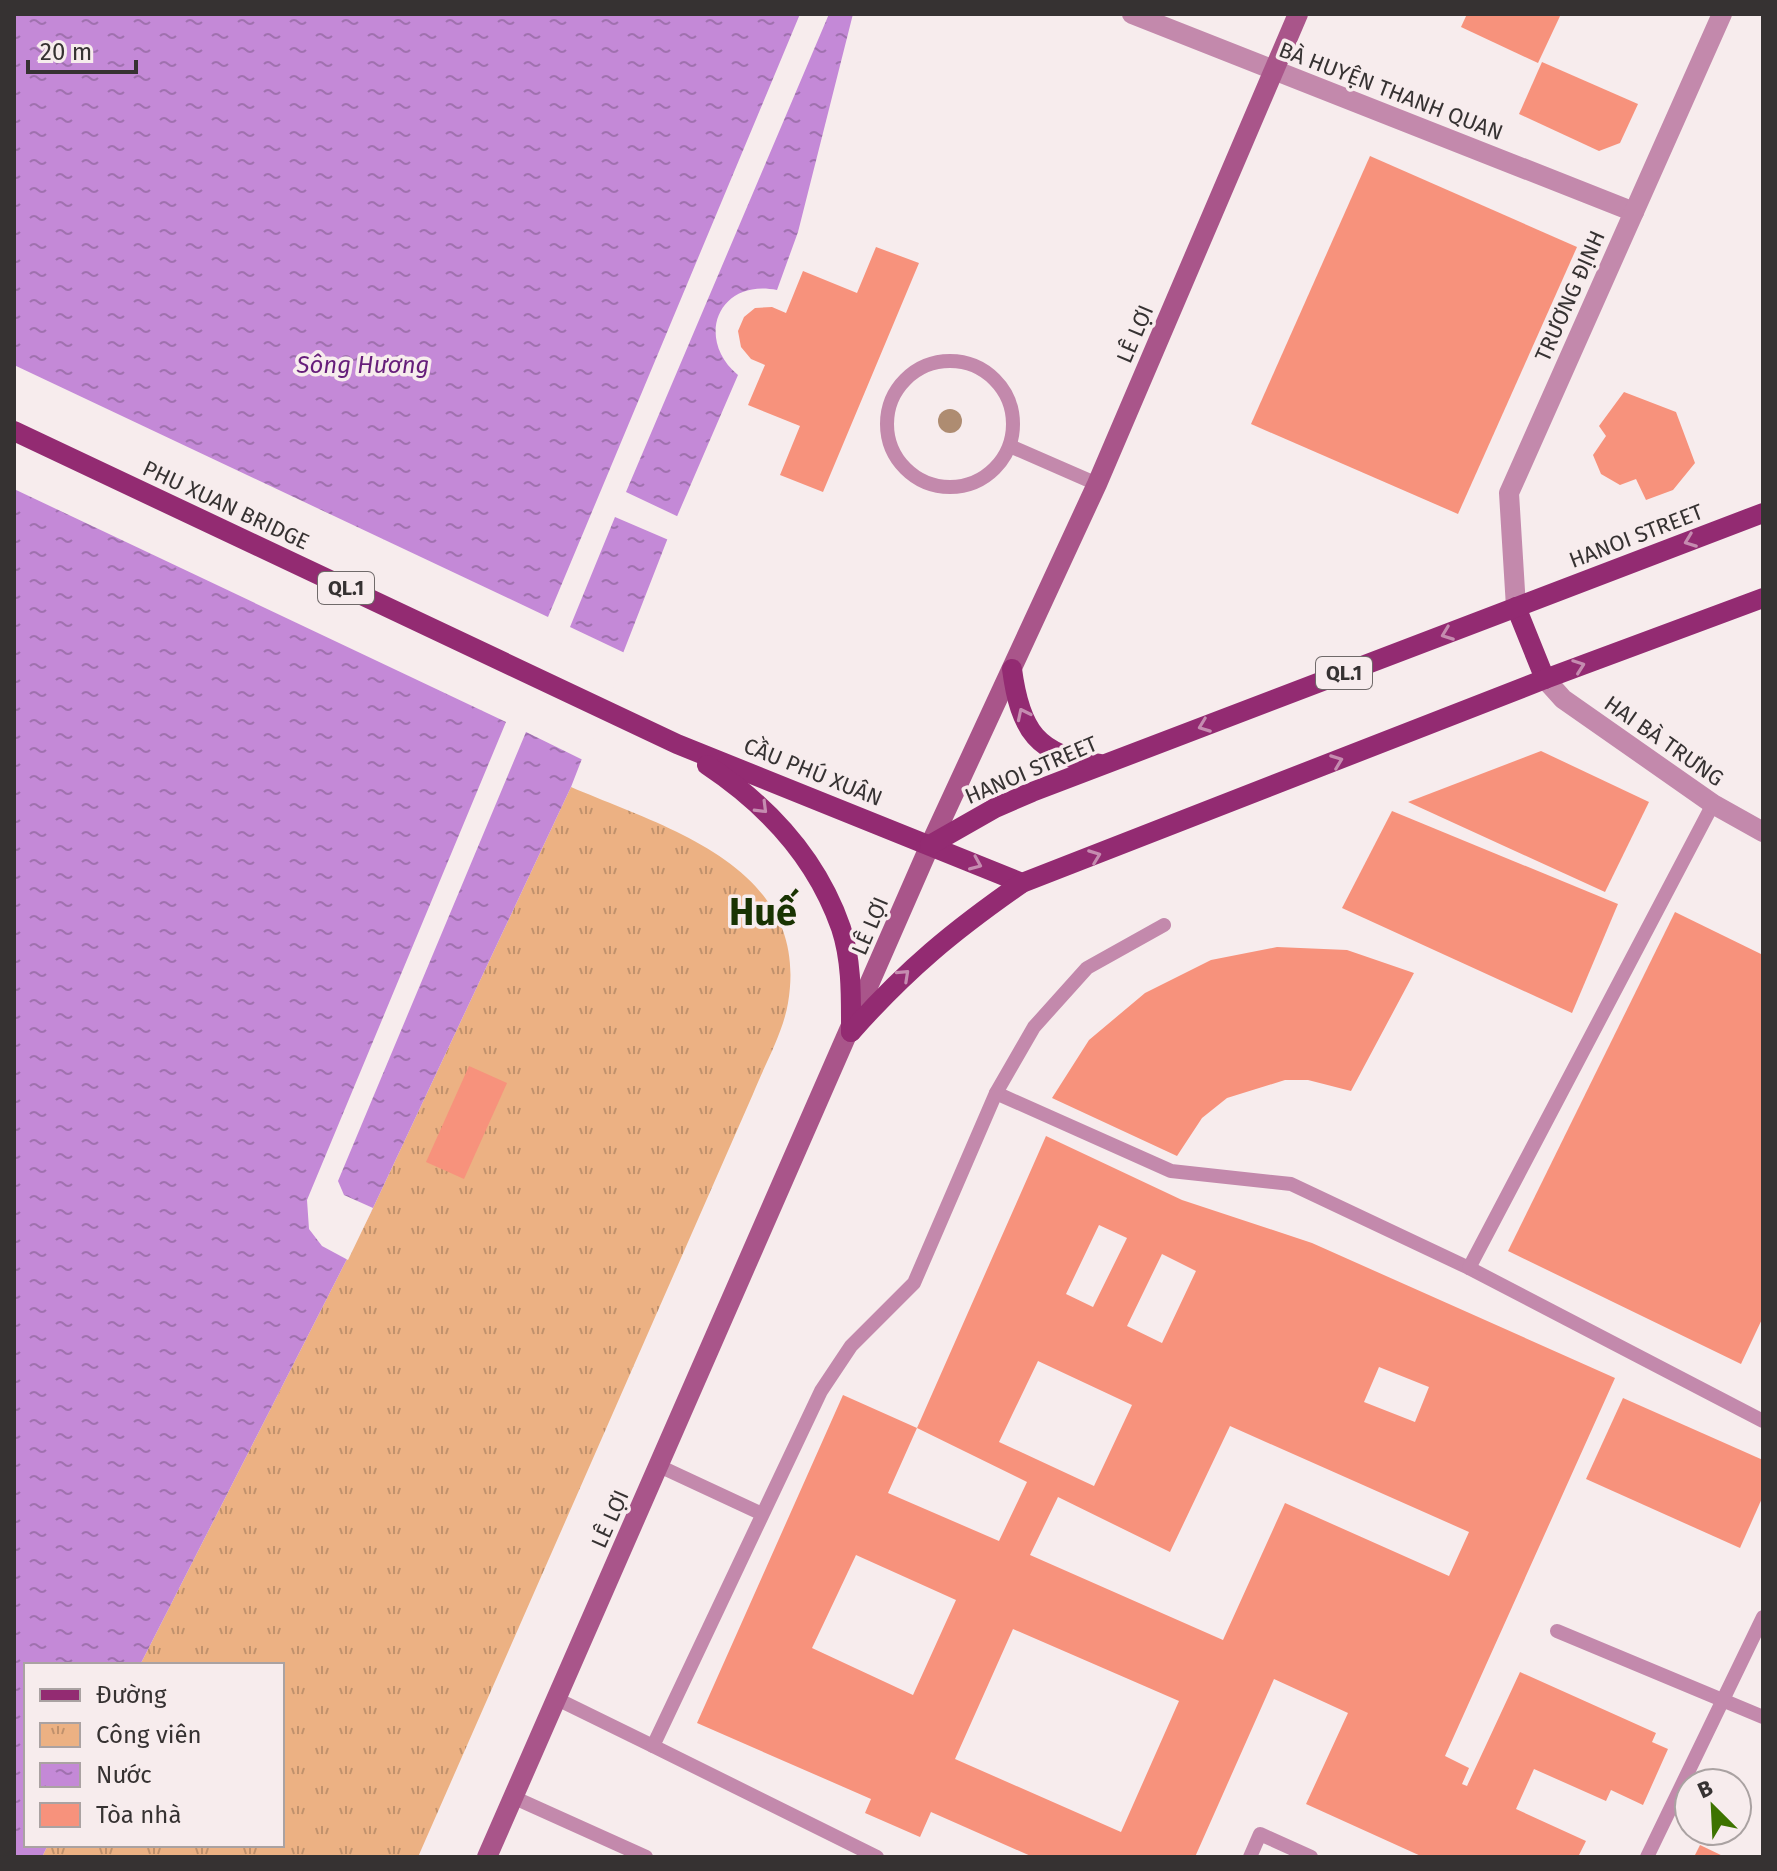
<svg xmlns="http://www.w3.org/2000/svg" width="1777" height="1871" viewBox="0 0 1777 1871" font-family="'Fira Sans',sans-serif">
<defs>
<pattern id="park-tufts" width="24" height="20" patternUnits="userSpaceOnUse" patternTransform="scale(2)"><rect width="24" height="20" fill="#ecb183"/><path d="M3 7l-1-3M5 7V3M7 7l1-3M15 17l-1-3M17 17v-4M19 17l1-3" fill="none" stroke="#c0916c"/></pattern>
<pattern id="water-ripples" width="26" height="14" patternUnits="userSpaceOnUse" patternTransform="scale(2)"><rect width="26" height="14" fill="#c489d7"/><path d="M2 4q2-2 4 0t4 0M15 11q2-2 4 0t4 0" fill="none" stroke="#a071af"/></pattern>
</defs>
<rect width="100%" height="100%" fill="#f7eced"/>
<!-- park -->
<path fill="url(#park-tufts)" d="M571 787C669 829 811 867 788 1003 783 1033 764 1066 753 1094L418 1857H42L48 1845H282V1665H140L373 1208Z"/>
<!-- water -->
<path fill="url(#water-ripples)" d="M14 14H853L798 232 777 290C719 278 694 338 738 375L669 535 571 787 373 1208 140 1665H26V1845H48L42 1857H14Z"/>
<!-- pier -->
<path fill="#f7eced" d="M800 14H829L626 492 681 518 671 541 615 517 570 627 627 654 585 761 526 732 338 1181 344 1195 373 1208 348 1260 322 1246 309 1229 307 1200 506 722 14 489V365L548 617Z"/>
<!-- building -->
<g fill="#f7927c" fill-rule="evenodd">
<path d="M1467 14H1561L1538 63 1461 27Z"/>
<path d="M1542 62 1638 104 1620 143 1599 151 1519 114Z"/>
<path d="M1370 156 1577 247 1458 514 1251 424Z"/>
<path d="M876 247 919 263 823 492 780 475 800 426 748 405 765 365 751 359 741 347 738 331 744 317 755 308 772 307 786 313 803 271 857 293Z"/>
<path d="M1624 392 1676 412 1695 463 1673 490 1646 500 1636 479 1620 485 1601 474 1593 455 1606 436 1599 426Z"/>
<path d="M1541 751 1649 802 1605 892 1408 802Z"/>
<path d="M1392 811 1618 904 1572 1013 1342 908Z"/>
<path d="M1675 912 1763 955V1317L1741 1364 1508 1251Z"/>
<path d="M1277 947 1347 950 1414 973 1351 1091 1308 1080H1285L1227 1098 1202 1118 1177 1156 1052 1098 1089 1040 1145 993 1211 960Z"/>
<path d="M469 1066 507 1083 464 1179 426 1162Z"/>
<path d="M1046 1136 1182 1200 1312 1243 1615 1378 1445 1756 1469 1768 1462 1784 1467 1786 1520 1672 1656 1733 1652 1742 1668 1749 1643 1805 1611 1790 1606 1801 1534 1769 1516 1809 1586 1841 1579 1855 1584 1857H1423L1306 1804 1348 1713 1274 1679 1195 1857H1033L931 1812 920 1837 865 1813 871 1799 697 1723 843 1395 917 1428ZM1099 1225 1127 1238 1093 1307 1066 1294ZM1162 1254 1196 1271 1162 1343 1127 1326ZM1038 1361 1132 1405 1094 1486 999 1442ZM1379 1367 1429 1387 1415 1422 1364 1402ZM1230 1426 1469 1532 1449 1576 1285 1503 1223 1640 1030 1555 1058 1497 1170 1552ZM917 1428 1027 1482 999 1541 888 1493ZM856 1555 956 1600 913 1695 812 1648ZM1013 1629 1179 1701 1121 1832 955 1759Z"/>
<path d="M1623 1398 1763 1460V1496L1740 1548 1586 1479Z"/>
<path d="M1700 1845 1725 1857H1694Z"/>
</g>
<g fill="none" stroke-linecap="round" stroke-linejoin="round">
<!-- service -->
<g stroke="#c389ac" stroke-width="14">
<circle cx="950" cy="424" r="63"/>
<path d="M1010 446 1097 484"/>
<path d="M996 1093 1171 1171 1291 1184 1469 1268 1763 1421"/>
<path d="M1469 1268 1713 804"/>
<path d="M659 1466 760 1513"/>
<path d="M1557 1631 1763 1717"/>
<path d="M557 1699 653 1746"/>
<path d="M515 1798 646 1857"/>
<path d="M877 1857 653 1746 821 1391 851 1346 914 1283 996 1093 1034 1027 1087 968 1164 925"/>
<path d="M1250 1857 1260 1834 1311 1857"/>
<path d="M1647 1857 1763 1617"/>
</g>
<!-- minor -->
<g stroke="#c389ac" stroke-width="20">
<path d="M1132 14 1634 212"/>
<path d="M1516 607 1509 493 1722 14"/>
<path d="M1545 679 1563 699 1713 804 1763 832"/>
</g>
<!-- secondary -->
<path stroke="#a9558a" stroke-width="20" d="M487 1857 930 845 1097 484 1298 14"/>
<!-- primary -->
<g stroke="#932b72" stroke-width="20">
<path d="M14 431 677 744 1022 883"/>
<path d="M1516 607 1545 679"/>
<path d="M1012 669C1020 730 1037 756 1100 764"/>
<path d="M707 765C767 805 817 859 841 928 852 961 851 998 851 1032"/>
<path d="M930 845 995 808 1032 792 1763 513"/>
<path d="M851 1032C907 969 953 931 1022 883L1545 679 1763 598"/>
</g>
</g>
<!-- trees -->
<circle fill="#ae8c71" cx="950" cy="421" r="12"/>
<!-- one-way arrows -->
<defs><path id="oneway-chevron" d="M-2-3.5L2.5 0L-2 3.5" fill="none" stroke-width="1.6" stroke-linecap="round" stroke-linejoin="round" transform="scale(2)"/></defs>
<g stroke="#c58cb0">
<use href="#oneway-chevron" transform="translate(1690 541) rotate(159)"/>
<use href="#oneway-chevron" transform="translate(1447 634) rotate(159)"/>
<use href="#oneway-chevron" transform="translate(1579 666) rotate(-20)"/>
<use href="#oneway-chevron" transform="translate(1023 714) rotate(-116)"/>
<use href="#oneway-chevron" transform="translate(1204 726) rotate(159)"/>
<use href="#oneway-chevron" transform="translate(1337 761) rotate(-21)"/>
<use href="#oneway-chevron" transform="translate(762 808) rotate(45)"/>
<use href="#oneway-chevron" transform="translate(1095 856) rotate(-21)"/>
<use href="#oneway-chevron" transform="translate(976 864) rotate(23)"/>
<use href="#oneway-chevron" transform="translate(904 975) rotate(-43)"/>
</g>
<g text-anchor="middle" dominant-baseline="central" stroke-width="7" stroke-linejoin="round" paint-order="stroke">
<!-- shield labels -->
<g fill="#f7eced" stroke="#706a6a" stroke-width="2">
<rect x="318" y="572" width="56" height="32" rx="6"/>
<rect x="1316" y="657" width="56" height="32" rx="6"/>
</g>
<g font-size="20" font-weight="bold" fill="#363232">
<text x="346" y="588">QL.1</text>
<text x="1344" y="673">QL.1</text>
</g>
<!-- street labels -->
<g font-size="22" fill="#363232" stroke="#f7eced">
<text transform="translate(1391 91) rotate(21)">BÀ HUYỆN THANH QUAN</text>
<text transform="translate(1570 296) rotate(-66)">TRƯƠNG ĐỊNH</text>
<text transform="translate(1135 334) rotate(-67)">LÊ LỢI</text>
<text transform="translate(226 505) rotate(25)">PHU XUAN BRIDGE</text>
<text transform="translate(1636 536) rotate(-21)">HANOI STREET</text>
<text transform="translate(1664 741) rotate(35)">HAI BÀ TRƯNG</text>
<text transform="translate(1031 770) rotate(-23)">HANOI STREET</text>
<text transform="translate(813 772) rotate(22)">CẦU PHÚ XUÂN</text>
<text transform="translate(870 926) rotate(-67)">LÊ LỢI</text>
<text transform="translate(610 1519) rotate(-66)">LÊ LỢI</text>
</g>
<!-- water labels -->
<g font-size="24" font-style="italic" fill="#661d7a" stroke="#f7eced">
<text x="363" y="365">Sông Hương</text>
</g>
<!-- town labels -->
<g font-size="38" font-weight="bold" fill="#193302" stroke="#f7eced">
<text x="763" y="912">Huế</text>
</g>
</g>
<!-- border -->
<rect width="1777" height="1871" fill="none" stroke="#363232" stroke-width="32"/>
<!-- legend -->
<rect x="24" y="1663" width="260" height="184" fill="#f7eced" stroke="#aaa2a2" stroke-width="2"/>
<rect x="40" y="1689" width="40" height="12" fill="#932b72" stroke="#aaa2a2" stroke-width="2"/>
<text x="96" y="1703" font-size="24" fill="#363232">Đường</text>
<rect x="40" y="1723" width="40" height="24" fill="url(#park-tufts)" stroke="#aaa2a2" stroke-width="2"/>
<text x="96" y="1743" font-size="24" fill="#363232">Công viên</text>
<rect x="40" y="1763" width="40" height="24" fill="url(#water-ripples)" stroke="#aaa2a2" stroke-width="2"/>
<text x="96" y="1783" font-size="24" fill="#363232">Nước</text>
<rect x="40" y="1803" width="40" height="24" fill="#f7927c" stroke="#aaa2a2" stroke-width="2"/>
<text x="96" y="1823" font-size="24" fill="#363232">Tòa nhà</text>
<!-- north arrow -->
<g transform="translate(1713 1807) rotate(336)"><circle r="38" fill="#f7eced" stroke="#aaa2a2" stroke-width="2"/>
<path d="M0-6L14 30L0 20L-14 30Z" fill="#3d7300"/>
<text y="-12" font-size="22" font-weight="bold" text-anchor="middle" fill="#363232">B</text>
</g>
<!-- scale -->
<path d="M28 60v12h108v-12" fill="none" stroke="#363232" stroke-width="4"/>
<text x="40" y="60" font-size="24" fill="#363232" stroke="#f7eced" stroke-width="6" paint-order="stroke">20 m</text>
</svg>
